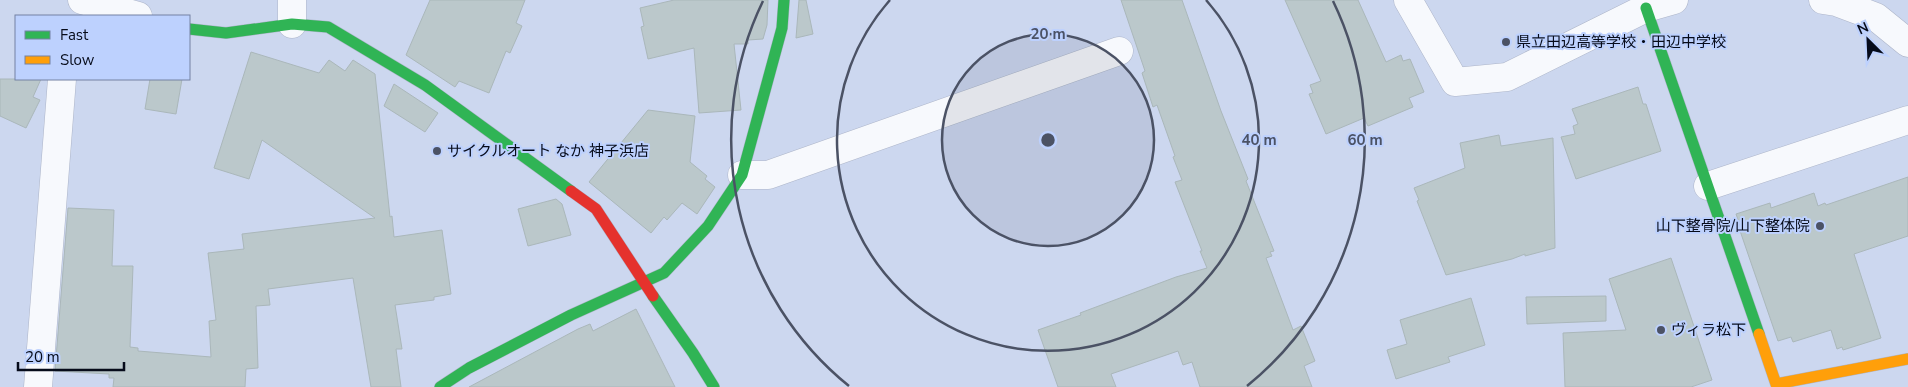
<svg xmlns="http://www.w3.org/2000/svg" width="1908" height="387" viewBox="0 0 1908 387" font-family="'Nunito Sans','Noto Sans JP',sans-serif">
<rect width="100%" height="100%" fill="#ccd7ef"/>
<!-- building -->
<g fill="#bbc8cb" stroke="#aab7ba">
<path d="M430 0H525L516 23 522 26 510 53 506 51 489 93 459 81 455 87 406 55Z"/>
<path d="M674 0H768L767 25 763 39 748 40V44H734L741 110 699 113 694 48 648 59 641 27 644 26 640 8Z"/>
<path d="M799 0H806L813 34 796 38Z"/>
<path d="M1121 0H1182L1221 111 1248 179 1246 181 1274 251 1270 252 1272 256 1266 258 1293 330 1301 326 1315 361 1304 366 1312 387H1200L1192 362 1183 365 1178 351 1111 374 1116 387H1058L1038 330 1081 315 1080 313 1176 277 1207 268 1200 251H1202L1175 182 1182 180 1173 157 1175 156 1157 105 1153 107 1142 73 1145 71Z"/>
<path d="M1285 0H1358L1386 62 1401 55 1403 61 1410 59 1424 92 1409 98 1413 107 1368 126 1364 118 1326 134 1309 94 1313 93 1310 85 1321 81Z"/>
<path d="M251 52 319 73 329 60 345 71 353 60 375 74 390 217 392 216 394 237 442 230 451 294 434 297V300L395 305 402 349H396L401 387H371L353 278 268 289 270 305 256 306 258 368 246 369 245 387H113L114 378H109V374L55 371 68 208 114 210 112 266H133L130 347 138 348V351L211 357 209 321 216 320 208 253 244 249 242 234 375 218 262 140 249 179 214 168Z"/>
<path d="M0 79H41L33 97 40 100 26 128 0 116Z"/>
<path d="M150 79H182L176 114 145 109Z"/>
<path d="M394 84 438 113 425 132 384 106Z"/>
<path d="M1638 87 1643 104H1646L1661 151 1576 179 1561 137 1575 134 1573 126 1578 124 1572 109Z"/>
<path d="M648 110 695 116 690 162 707 176 705 179 715 187 697 214 682 203 667 220 664 217 651 233 589 182Z"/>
<path d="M1499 135 1501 146 1553 138 1555 248 1525 256V254L1512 259 1446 275 1417 201 1419 200 1414 188 1465 168 1460 143Z"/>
<path d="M1908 177V236L1854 254 1881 338 1843 350 1842 347 1837 349 1831 330 1793 342 1791 337 1778 341 1738 225H1740L1736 214 1770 203 1771 208 1814 193 1818 206 1825 203 1826 205Z"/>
<path d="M556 199 562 204 571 235 528 246 518 209Z"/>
<path d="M1671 258 1712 380 1691 387H1565L1563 333 1626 330 1609 279Z"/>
<path d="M1606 296V321L1527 324 1526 297Z"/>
<path d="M1471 298 1485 345 1448 357 1450 362 1396 379 1387 350 1407 344 1400 320Z"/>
<path d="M636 309 675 387H469L578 329 590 324 593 331Z"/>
</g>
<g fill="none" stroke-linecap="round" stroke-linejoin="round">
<defs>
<g id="street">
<path d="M82 0 138 16"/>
<path d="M292 0V24"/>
<path d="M1408 0 1455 82 1507 77 1646 8 1674 0"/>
<path d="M1823 0 1836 2 1876 17 1908 43"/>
<path d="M742 175H768L1119 51"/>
<path d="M1708 186 1908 120"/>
<path d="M38 387 62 79"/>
</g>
<g id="fast">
<path d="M1646 8 1759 334"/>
<path d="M189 29 226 33 292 24 328 27 425 85 571 191"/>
<path d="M653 296 693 353 714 387"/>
<path d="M440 387 469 368 571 315 664 273 708 226 742 175 782 28 784 0"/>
</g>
<path id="slow" d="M1759 334 1776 384 1908 359"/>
<path id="jam" d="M571 191 596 209 653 296"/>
</defs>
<!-- street casing -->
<use href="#street" stroke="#adb5c9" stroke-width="29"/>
<!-- fast casing -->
<use href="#fast" stroke="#adb5c9" stroke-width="12"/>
<!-- slow casing -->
<use href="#slow" stroke="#adb5c9" stroke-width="12"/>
<!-- jam casing -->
<use href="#jam" stroke="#adb5c9" stroke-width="12"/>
<!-- street -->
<use href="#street" stroke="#f7f9fd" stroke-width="28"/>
<!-- fast -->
<use href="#fast" stroke="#30b455" stroke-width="11"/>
<!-- slow -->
<use href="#slow" stroke="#ff9f0a" stroke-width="11"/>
<!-- jam -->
<use href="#jam" stroke="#e5322d" stroke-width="11"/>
</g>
<!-- distance rings -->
<circle cx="1048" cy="140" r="106" fill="#4b5265" fill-opacity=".12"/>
<g fill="none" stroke="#4b5265" stroke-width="2.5">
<circle cx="1048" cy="140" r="106"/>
<path d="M1206 0A211 211 0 1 1 890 0"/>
<path d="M849 386A317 317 0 0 1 763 1M1333 1A317 317 0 0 1 1247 386"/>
</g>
<!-- markers -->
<g fill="#4b5265" stroke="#bdd1fe" stroke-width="2">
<circle cx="1506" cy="42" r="5"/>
<circle cx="437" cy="151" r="5"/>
<circle cx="1820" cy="226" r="5"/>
<circle cx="1661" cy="330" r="5"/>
</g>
<g text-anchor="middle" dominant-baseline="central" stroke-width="4" stroke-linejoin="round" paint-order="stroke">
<!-- poi labels -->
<g font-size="15" fill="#060b1a" stroke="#bdd1fe" text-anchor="start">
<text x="1516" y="42">県立田辺高等学校・田辺中学校</text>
<text x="447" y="151">サイクルオート なか 神子浜店</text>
<text x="1810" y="226" text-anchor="end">山下整骨院/山下整体院</text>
<text x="1671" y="330">ヴィラ松下</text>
</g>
</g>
<circle cx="1048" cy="140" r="8" fill="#4b5265" stroke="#bdd1fe" stroke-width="2.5"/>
<g font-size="15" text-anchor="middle" font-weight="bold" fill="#4b5265" stroke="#bdd1fe" stroke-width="4" stroke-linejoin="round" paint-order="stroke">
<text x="1048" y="39">20 m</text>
<text x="1259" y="145">40 m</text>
<text x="1365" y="145">60 m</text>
</g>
<!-- legend -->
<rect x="15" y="15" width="175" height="65" fill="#bdd1fe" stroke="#7482a3"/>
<rect x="25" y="31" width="25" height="8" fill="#30b455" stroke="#7482a3"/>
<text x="60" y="40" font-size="15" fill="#060b1a">Fast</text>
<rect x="25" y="56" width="25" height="8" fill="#ff9f0a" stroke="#7482a3"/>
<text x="60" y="65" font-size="15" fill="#060b1a">Slow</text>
<!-- north arrow -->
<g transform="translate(1868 40) rotate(336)" stroke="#bdd1fe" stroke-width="4" paint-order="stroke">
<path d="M0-4L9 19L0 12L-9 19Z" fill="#060b1a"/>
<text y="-8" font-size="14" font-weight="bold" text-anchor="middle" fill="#060b1a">N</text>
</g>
<!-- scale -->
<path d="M18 362v8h106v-8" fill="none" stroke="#060b1a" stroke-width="2.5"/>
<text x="25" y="362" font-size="15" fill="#060b1a" stroke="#bdd1fe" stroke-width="4" paint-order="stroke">20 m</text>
</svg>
